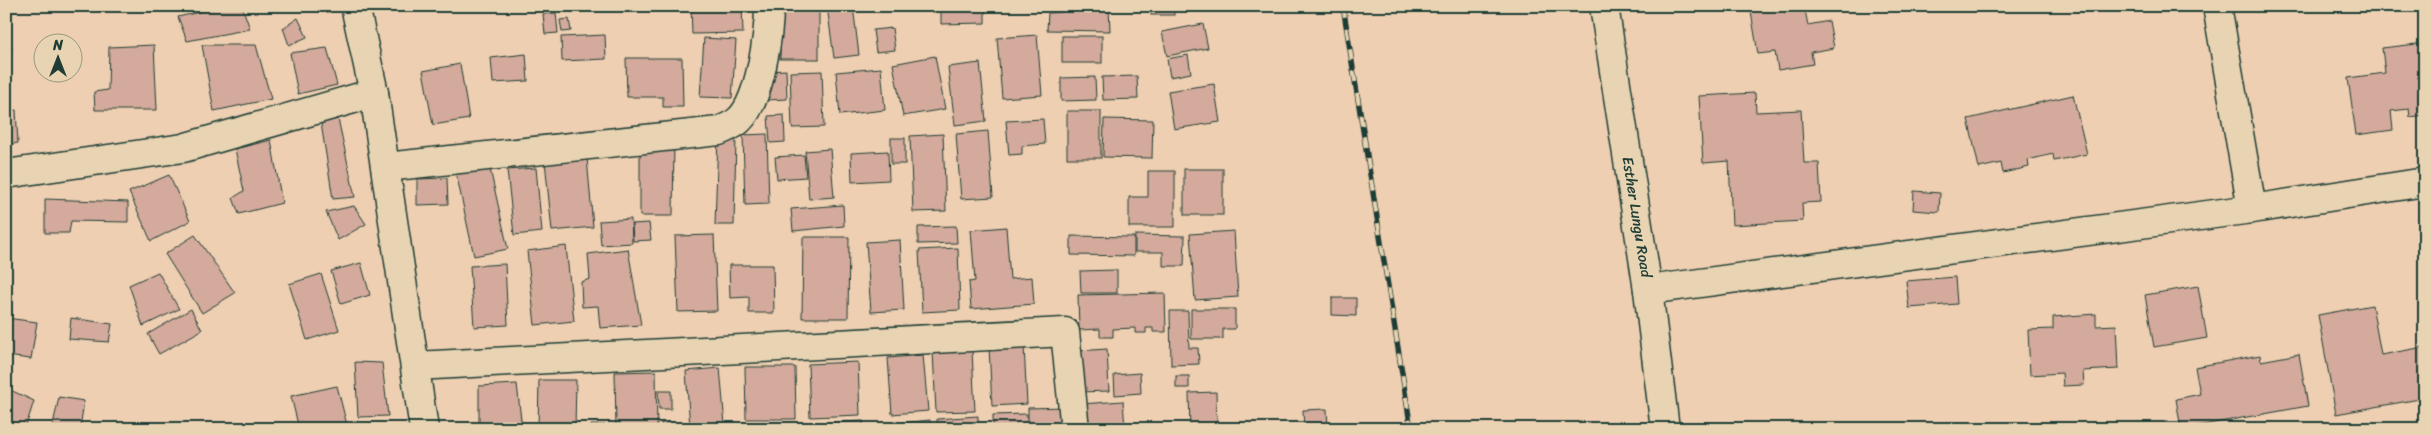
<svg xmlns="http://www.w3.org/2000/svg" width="2431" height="435" viewBox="0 0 2431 435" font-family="Sriracha,sans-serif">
<rect width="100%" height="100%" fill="#eecfb2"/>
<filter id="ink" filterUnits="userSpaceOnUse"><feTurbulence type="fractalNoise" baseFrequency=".02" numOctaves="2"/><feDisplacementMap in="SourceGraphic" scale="10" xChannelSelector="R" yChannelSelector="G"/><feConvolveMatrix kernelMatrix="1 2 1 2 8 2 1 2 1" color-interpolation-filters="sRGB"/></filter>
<g filter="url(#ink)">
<!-- building -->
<g fill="#d3aa9b" stroke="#1f3d34">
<path d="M225 6H242L250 29 187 41 178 17Z"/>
<path d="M691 6H742L743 33 692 34Z"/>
<rect x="780" y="6" width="39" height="53"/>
<path d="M827 6H853L859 55 834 58Z"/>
<path d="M941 6H985V23L941 24Z"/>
<path d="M1061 6H1109L1110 31 1047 30 1048 13 1062 12Z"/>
<rect x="1151" y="6" width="23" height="9"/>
<path d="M1750 6H1804L1808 25 1829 21 1834 48 1811 52 1813 64 1778 70 1775 52 1758 54Z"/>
<path d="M556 13 558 33 545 34 543 14Z"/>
<path d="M298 18 307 37 289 45 283 28Z"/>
<path d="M569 19 571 31 562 32 560 20Z"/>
<path d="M1203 24 1208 48 1167 56 1162 32Z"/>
<path d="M6 27 12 50 6 51Z"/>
<path d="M892 28 895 50 876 52 873 30Z"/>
<path d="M605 35 606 59 562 61 561 37Z"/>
<path d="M1037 35 1042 95 1002 98 997 38Z"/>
<rect x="1062" y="36" width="40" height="27"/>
<path d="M704 38 736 40 732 98 700 97Z"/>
<path d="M2425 43V115L2410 117 2409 109 2391 111 2393 130 2356 135 2348 78 2385 73 2382 48Z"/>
<path d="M154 45 157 110H95L94 92 108 90 109 47Z"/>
<path d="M202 45H256L271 99 214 111Z"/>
<path d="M327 48 337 85 298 94 290 53Z"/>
<path d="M526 54 528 81 493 83 491 58Z"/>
<path d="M1188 55 1191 73 1170 77 1167 59Z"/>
<path d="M935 56 945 109 903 116 893 64Z"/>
<path d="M626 58H682L683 107H663V97H627Z"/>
<path d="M980 63 986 121 955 125 948 67Z"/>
<path d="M460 64 469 119 433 125 423 71Z"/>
<path d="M881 68 885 110 840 115 836 72Z"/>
<path d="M786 70 787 99 767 100 765 71Z"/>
<path d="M822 71 824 127 792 128 790 72Z"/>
<path d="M1137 76 1138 99 1103 100 1102 77Z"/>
<path d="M1095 77 1096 100 1061 101V78Z"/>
<path d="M1214 84 1220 122 1174 129 1168 91Z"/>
<path d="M1755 93 1756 112 1801 110 1804 163H1819L1821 202 1802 203 1803 221 1732 225 1729 161 1703 163 1699 96Z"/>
<path d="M2073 95 2087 154 2054 161 2053 154 2028 160 2029 167 2003 173 2001 163 1979 168 1968 119Z"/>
<path d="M16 110 18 143 6 145V111Z"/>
<rect x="1067" y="111" width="34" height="47"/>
<path d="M337 114 355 197 333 199 320 117Z"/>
<path d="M784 115 785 142 770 143 768 116Z"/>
<path d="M1043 119 1045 144 1022 146V154L1009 155 1006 121Z"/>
<path d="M1104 119 1153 120 1152 158 1103 157Z"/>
<path d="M988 131 993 197 961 199 956 134Z"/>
<path d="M767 134 769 204 745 205 743 135Z"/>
<path d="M943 134 946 211 913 212 910 136Z"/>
<path d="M718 136 736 137 734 225H715Z"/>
<rect x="891" y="138" width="14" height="26"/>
<path d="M271 140 282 203 239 214 233 198 244 191 235 149Z"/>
<path d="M640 141H674L673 216H640Z"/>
<path d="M830 149 834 197 809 199 805 151Z"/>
<path d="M888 151 889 180 852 182 851 153Z"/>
<path d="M804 155 806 177 777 179 775 157Z"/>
<path d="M587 158 593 227 552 231 545 161Z"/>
<path d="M488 160 508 249 474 256 455 168Z"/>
<path d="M536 168 542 232 514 235 507 170Z"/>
<rect x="1184" y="169" width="39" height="46"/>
<path d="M1148 171H1175V227H1129V197H1148Z"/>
<path d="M169 175 190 221 151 241 129 192Z"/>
<path d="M447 178 448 204 417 205V179Z"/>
<path d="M1914 191 1940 193 1939 212 1913 210Z"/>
<path d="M45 199 128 202V222L71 221 69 233H45Z"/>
<path d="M843 205 844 226 793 231 791 209Z"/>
<path d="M354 206 366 224 338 240 326 212Z"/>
<path d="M631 219 632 243 601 245 599 221Z"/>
<path d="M649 223 651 240 633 241 632 224Z"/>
<path d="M956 226 957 243 918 244V227Z"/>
<path d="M1006 227 1010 279 1032 277 1034 304 971 309 969 282 975 281 971 230Z"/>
<path d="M1234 231 1238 297 1195 300 1190 234Z"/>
<path d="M195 235 235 293 202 313 165 254Z"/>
<path d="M714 235 717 311 678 312 675 236Z"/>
<path d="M1135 235 1185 236 1184 266H1163V252H1135Z"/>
<path d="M1071 236 1134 237V256L1071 255Z"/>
<path d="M803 237H849L848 318H802Z"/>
<path d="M900 240 904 310 871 312 866 242Z"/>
<path d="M566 246 574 321 535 325 527 251Z"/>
<path d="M958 248 960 310 922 312 919 250Z"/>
<path d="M628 249 641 325 600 328 598 306 582 307 581 282 590 279 588 254Z"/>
<path d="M361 263 370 295 341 304 331 271Z"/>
<path d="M505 264 508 325 474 327 470 266Z"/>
<path d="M729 265H773L774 313H749V297L730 298Z"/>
<path d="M1117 270V293H1081L1080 271Z"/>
<path d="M158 272 179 309 143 326 129 285Z"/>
<path d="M321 274 339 330 307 340 289 284Z"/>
<path d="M1955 277 1957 304 1909 308 1906 281Z"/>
<path d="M2198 286 2207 338 2154 347 2145 295Z"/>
<path d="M1165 293 1166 332H1153V328H1146V333H1135V328L1113 329V337H1100V329L1079 330 1078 295Z"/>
<path d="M1332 298H1356V316L1332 315Z"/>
<path d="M2372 305 2381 355 2424 347 2425 398 2336 414 2318 315Z"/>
<path d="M191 309 202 330 159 354 148 334Z"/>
<path d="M1191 309H1235V329H1223V339H1191Z"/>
<path d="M1170 311H1188L1189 348H1198L1199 364 1171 365Z"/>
<path d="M2096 314V326L2116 325 2118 369 2083 371 2084 385 2063 386 2062 373 2030 375 2028 330 2053 329V317Z"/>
<path d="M6 318 37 322 31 359 6 356Z"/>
<path d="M71 318 112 324 109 342 69 339Z"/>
<path d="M1024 346 1027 404 992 406 989 347Z"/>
<path d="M1107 349 1109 391 1080 392 1077 351Z"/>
<path d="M972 351 975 411 936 412 933 352Z"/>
<path d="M2299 354 2308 406 2181 429 2176 399 2200 394 2195 367 2260 355 2261 361Z"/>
<path d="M923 355 928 411 892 414 888 358Z"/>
<path d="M355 362 382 363 388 416 358 417Z"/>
<path d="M858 362 860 415 810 417 808 364Z"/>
<path d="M745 367H795L796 419H746Z"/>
<path d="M720 368 725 425 690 428 686 371Z"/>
<path d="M656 371 657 429H616L615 372Z"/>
<path d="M1140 373 1141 393 1115 395 1114 375Z"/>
<rect x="1176" y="376" width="13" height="12"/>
<path d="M539 380H576L575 429H538Z"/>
<path d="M517 384 522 429H479V386Z"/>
<path d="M337 386 348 429H299L291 396Z"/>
<path d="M6 388 34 401 25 429H6Z"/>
<path d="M658 391H671V409H659Z"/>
<path d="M1216 392 1217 429H1190L1189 393Z"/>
<path d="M59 397 84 401 80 429H52Z"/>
<path d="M1123 401 1125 429H1083L1081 404Z"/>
<path d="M1066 407 1067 429H1028V408Z"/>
<path d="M1327 409 1328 429H1304L1303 410Z"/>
<path d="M1027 414V429H993V415Z"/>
<path d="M978 416V429H938L937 419Z"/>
<path d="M930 420 931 429H893L892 424Z"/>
<path d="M863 421 864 429H823V423Z"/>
<path d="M661 423H675L676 429H662Z"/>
<path d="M278 424V429H227V425Z"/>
<path d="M591 425H605L604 429H591Z"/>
</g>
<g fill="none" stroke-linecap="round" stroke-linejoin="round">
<defs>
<g id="street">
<path d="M355 6 374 93 424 429"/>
<path d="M2217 6 2252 209"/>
<path d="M386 167 719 131C725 128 734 125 739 120 760 101 769 34 769 6"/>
<path d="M6 174 183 148 374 93"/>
<path d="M1648 290 2252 209 2425 182"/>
<path d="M415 366 1065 332 1075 429"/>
</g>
<path id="secondary" d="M1604 6 1648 290 1665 429"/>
</defs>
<!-- street casing -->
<use href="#street" stroke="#1f3d34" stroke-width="31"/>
<!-- secondary casing -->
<use href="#secondary" stroke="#1f3d34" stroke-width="31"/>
<!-- street -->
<use href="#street" stroke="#e8d4b2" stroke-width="28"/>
<!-- secondary -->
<use href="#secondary" stroke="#e8d4b2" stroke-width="28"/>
<defs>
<path id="rail" d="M1343 6 1411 429"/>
</defs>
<!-- rail casing -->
<use href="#rail" stroke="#1f3d34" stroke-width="5.5"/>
<!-- rail -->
<use href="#rail" stroke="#e8d4b2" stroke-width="4" stroke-dasharray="11" stroke-linecap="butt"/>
</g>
</g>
<g text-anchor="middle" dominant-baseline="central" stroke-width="4.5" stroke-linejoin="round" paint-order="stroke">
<!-- street labels -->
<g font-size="15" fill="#1f3d34" stroke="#e8d4b2">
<text transform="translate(1637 217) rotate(81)">Esther Lungu Road</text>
</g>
</g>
<!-- margin -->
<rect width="2431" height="435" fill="none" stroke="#e8d4b2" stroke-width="25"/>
<rect x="12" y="12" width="2406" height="410" fill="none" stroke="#1f3d34" stroke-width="2" filter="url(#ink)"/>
<!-- north arrow -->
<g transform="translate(58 58)"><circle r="24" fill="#e8d4b2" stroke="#989880"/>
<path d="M0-4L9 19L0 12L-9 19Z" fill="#1f3d34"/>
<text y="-8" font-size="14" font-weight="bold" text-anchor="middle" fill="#1f3d34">N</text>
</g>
</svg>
